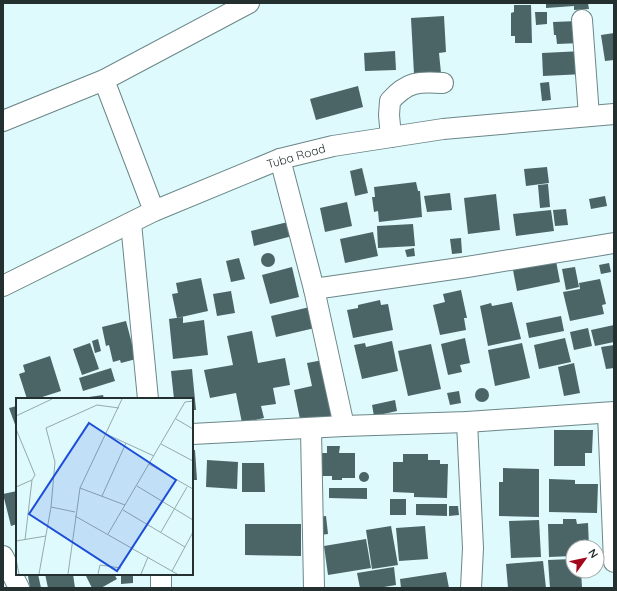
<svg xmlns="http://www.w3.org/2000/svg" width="617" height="591" viewBox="0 0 617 591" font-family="Quicksand,sans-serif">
<rect width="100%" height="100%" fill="#defafd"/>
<!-- building -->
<g fill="#4b6466">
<path d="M546 3H588L589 9 574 10V6L546 8Z"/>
<path d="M514 5H531L532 43H515V36H511V13L514 12Z"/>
<path d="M535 12H547V24L536 25Z"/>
<path d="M444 16 446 52 439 53 441 73 414 74 411 18Z"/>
<path d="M578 21 580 43 557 44 556 35H554L553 22Z"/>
<path d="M614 33V60L605 61 601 35Z"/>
<path d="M395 51 396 70 365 71 364 53Z"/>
<path d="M583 51 584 74 543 76 542 53Z"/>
<path d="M549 82 551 100 542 101 540 83Z"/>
<path d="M358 86 363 107 316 120 310 99Z"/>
<path d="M547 167 549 183 526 186 524 169Z"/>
<path d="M362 168 368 193 355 196 350 171Z"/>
<path d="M416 182 418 191H420L422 217 379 222 378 211 374 212 372 197H375L374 187Z"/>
<path d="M548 184 550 207 540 208 538 185Z"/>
<path d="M450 193 452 210 427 212 424 196Z"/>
<path d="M496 194 500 230 468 234 464 198Z"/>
<path d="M605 196 607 206 591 209 589 199Z"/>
<path d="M347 202 352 226 325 232 320 208Z"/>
<path d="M566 209 568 225 555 226 553 210Z"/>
<path d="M551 210 554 231 516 236 513 214Z"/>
<path d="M292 221 296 235 254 246 251 231Z"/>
<path d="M413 224 415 246 378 248 377 226Z"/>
<path d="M373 232 378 256 345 263 340 239Z"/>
<path d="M461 238 462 253 452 254 450 239Z"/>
<path d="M414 248 415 256 407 257 405 250Z"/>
<circle cx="268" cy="260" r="7"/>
<path d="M239 258 245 279 231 282 226 261Z"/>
<path d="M556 261 560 282 517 291 513 270Z"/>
<path d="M609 263 611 272 601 274 599 265Z"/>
<path d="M292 267 299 297 270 304 262 275Z"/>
<path d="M575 267 579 287 566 290 562 269Z"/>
<path d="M201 278 208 311 177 318 172 294 178 293 176 283Z"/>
<path d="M600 279 606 304 602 305 604 314 570 321 563 292 580 289 579 283Z"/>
<path d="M461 290 467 318H464L466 330 440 335 433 305 445 302 443 294Z"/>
<path d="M231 291 235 313 217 316 213 294Z"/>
<path d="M380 300 381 305 388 304 393 330 353 338 347 310 358 308V305Z"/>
<path d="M512 302 521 339 488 346 480 306 491 303 492 306Z"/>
<path d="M310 307 315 328 276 337 271 316Z"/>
<path d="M561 316 564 331 529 338 526 323Z"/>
<path d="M183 317V323L204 320 208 355 173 359 169 319Z"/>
<path d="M126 321 136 359 121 363 120 360 113 362 109 345 106 346 102 327Z"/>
<path d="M614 325V342L595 346 591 330Z"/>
<path d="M588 328 592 346 574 350 570 332Z"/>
<path d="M252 331 258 363 285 358 290 385 273 388 276 404 261 406 264 418 242 423 236 393 210 398 204 370 233 365 227 336Z"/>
<path d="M465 338 470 363 460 365 462 372 448 375 441 344Z"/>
<path d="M565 338 571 362 539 369 534 345Z"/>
<path d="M98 339 101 351 95 353 92 341Z"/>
<path d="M392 341 398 371 362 379 354 345 365 343 366 347Z"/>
<path d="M90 343 99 369 82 375 73 349Z"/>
<path d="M522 343 530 378 495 386 488 350Z"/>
<path d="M431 344 441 389 408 396 398 351Z"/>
<path d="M614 345V368L606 369 601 347Z"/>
<path d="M50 356 61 391 36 399H27L19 374 25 372 23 365Z"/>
<path d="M323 360 336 417 301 424 294 390 312 386 307 363Z"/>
<path d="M574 363 580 393 564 396 558 367Z"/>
<path d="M111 368 115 381 83 391 79 378Z"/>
<path d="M192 369 196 410H192V399H174L171 371Z"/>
<circle cx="482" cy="395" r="7"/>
<path d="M459 391 461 403 450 405 447 393Z"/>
<path d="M103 395 104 399H82V398Z"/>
<path d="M395 400 397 411 374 416 372 405Z"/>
<path d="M17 406V430L9 408Z"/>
<path d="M554 430H593L592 453H585V466H554Z"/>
<path d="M327 446H340L339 453H355V478H342V480H332V476H317V453H327Z"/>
<path d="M192 450H195L197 480H192Z"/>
<path d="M403 454H428V460H440V464H448L447 498 414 497V493L393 492V462H403Z"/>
<path d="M207 460 238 462 237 489 206 487Z"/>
<path d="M242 463H264L265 492H242Z"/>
<path d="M503 468 539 469V517L499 516V482H503Z"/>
<circle cx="364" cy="477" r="5"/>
<path d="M549 479 575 480V484H598L597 513 549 512Z"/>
<path d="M329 488H367V499L329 498Z"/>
<path d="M17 491V524L11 526 3 494Z"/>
<rect x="390" y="499" width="16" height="16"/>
<path d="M416 504H447V516L416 515Z"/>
<path d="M449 506H458L459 515 449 516Z"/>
<path d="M326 516 328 534 320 535 317 517Z"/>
<path d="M563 519H576L577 524 588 523 589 547H573V556L549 557 548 524H563Z"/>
<path d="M539 520 541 557 511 558 509 521Z"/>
<path d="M245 524H301V556L245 555Z"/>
<path d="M391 526 398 565 372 569 366 530Z"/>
<path d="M425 526 428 559 399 561 396 528Z"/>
<path d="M366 539 371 568 328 575 324 546Z"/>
<path d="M573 559V571H581L582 588H550L548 560Z"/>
<path d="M543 561 546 588H508L506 564Z"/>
<path d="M394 567 396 585 378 588H360L357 573Z"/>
<path d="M446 572 449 588H401L400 579Z"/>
<path d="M38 574 41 588H30L28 576Z"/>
<path d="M45 574H73L75 588H48Z"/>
<path d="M85 574H114L117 579 101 588H92Z"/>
<path d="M121 574H133V583L121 584Z"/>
</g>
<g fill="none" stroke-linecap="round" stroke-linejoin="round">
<defs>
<g id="minor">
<path d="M582 20 589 116"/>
<path d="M104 80 154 211"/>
<path d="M3 121 104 80 249 3"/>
<path d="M391 137 389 115 390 101C407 82 418 81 443 83"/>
<path d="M280 159 314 289 344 426"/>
<path d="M131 223 148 399"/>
<path d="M3 286 154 211 280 159 333 146 443 129 614 114"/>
<path d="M314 289 467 267 614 243"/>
<path d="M608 413 614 562"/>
<path d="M467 422 473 548 471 588"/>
<path d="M311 429 314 588"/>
<path d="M192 434 344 426 467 422 614 412"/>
<path d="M3 556 19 588"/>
<path d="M161 574V588"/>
</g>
</defs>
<!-- minor casing -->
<use href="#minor" stroke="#6c8688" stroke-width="22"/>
<!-- minor -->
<use href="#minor" stroke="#fff" stroke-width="20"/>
</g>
<g text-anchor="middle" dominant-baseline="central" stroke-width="4" stroke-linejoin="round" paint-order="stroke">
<!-- street labels -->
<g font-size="12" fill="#242f30" stroke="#fff">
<text transform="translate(296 156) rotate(-16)">Tuba Road</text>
</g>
</g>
<!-- overview -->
<g transform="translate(16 398)">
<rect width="177" height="177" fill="#defafd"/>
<path fill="none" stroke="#94a9ab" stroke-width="1" d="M0 18 36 1M160 21 177 31M0 31 19 77 16 82 0 89M90 36 138 58M145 46 177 63M133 66 177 91M121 88 177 122M64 90 109 107M86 98 110 45M35 109 59 114M107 112 169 149M59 118 161 176M145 134 171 89M92 136 169 4 177 3M9 142 16 82M0 143 30 138M0 161 3 176M156 173 177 134M23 176 35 109 39 64 30 30 81 7 103 10M52 176 64 90 106 1M82 176 84 167 105 170M125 176 132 159"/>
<path fill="#1d4ed8" fill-opacity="0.15" stroke="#1d4ed8" stroke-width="2" d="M73 25 160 82 101 173 13 116Z"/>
<rect width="177" height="177" fill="none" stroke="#242f30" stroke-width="2"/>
</g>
<!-- border -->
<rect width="617" height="591" fill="none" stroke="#242f30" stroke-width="8"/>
<!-- north arrow -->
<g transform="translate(585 559) rotate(57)"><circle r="19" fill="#ffffff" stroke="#a7acac"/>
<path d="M0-3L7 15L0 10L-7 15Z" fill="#a3071c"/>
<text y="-6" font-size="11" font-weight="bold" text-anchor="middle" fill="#242f30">N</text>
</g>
</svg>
